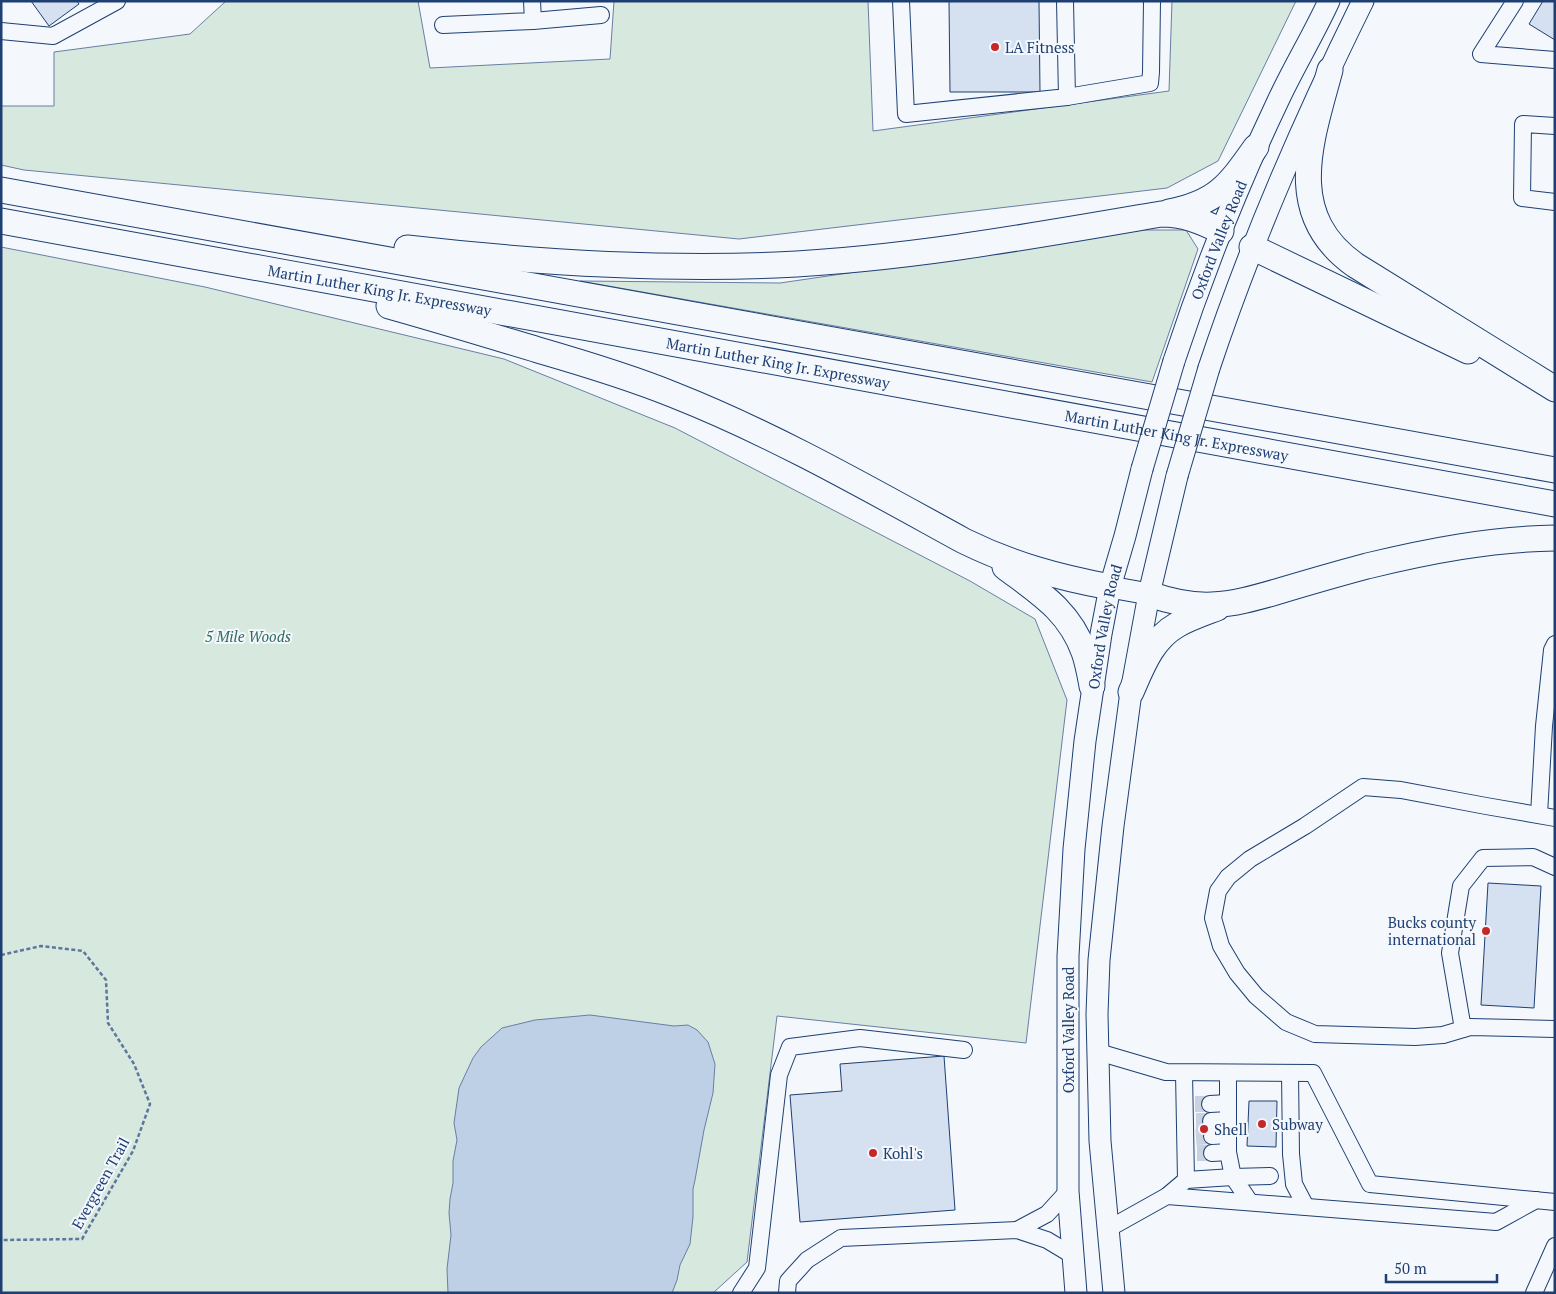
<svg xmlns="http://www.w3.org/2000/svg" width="1556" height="1294" viewBox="0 0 1556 1294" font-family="'PT Serif',serif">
<rect width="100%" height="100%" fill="#f4f7fb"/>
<!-- green -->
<g fill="#d7e8df" stroke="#687fa3">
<path d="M226 1H418L430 68 610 59 614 1H868L873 131 1169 91 1172 1H1296L1218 161 1167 188 739 239 24 170 1 165V106H54V52L190 34Z"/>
<path d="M1143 230H1186L1198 249 1152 382 580 281 780 283Z"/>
<path d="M1 247 205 287 504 359 675 428 970 581 1035 619 1067 700 1026 1043 777 1016 747 1262 713 1293H1Z"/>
</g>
<!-- water -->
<path fill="#bed0e5" stroke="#687fa3" d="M590 1015 674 1026 688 1025 697 1030 708 1042 715 1064 713 1093 704 1130 695 1180 693 1189V1217L690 1244 680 1265 677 1280 672 1293H448L447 1269 451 1235 449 1213 450 1199 453 1183V1161L457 1140 454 1123 459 1088 473 1058 481 1047 502 1028 535 1020Z"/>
<!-- building -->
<g fill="#d5e0f0" stroke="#1d3f73">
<path d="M31 1H77L79 4 49 26Z"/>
<path d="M949 1H1039L1040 92H950Z"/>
<path d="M1543 1H1555V40L1529 24Z"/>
<path d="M1488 883 1541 886 1534 1008 1481 1005Z"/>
<path d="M944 1056 955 1210 800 1222 790 1095 842 1091 840 1064Z"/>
<path d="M1249 1101H1277L1276 1147 1247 1146Z"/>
</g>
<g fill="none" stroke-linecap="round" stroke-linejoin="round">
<!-- minor-tunnel -->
<g stroke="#c9d2e0" stroke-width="16" stroke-dasharray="16 8" stroke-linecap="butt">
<path d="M1195 1104H1210"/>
<path d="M1196 1121H1211"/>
<path d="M1196 1137 1212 1136"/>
<path d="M1197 1153H1212"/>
</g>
<defs>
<g id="minor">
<path d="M901 1 906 114 1067 97 1065 1"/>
<path d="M1515 1 1481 54 1555 60"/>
<path d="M533 21 601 15"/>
<path d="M443 25 533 21 532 1"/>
<path d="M1 31 53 36 117 1"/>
<path d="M1067 97 1150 83 1151 72 1152 1"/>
<path d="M1555 126 1523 124 1522 198 1555 202"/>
<path d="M1539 815 1544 726 1552 650 1555 644"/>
<path d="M1555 818 1486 806 1401 790 1363 787 1305 826 1250 859 1228 877 1218 891 1213 918 1221 946 1237 973 1256 996 1286 1022 1315 1034 1415 1037 1443 1035 1470 1027 1555 1029"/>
<path d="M1463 1029 1450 953 1461 886 1483 858 1533 857 1555 867"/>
<path d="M1098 1052 1166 1072 1313 1073 1370 1184 1555 1202"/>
<path d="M1228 1073V1152L1233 1177 1250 1202"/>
<path d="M1290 1073 1291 1154 1294 1184 1306 1207"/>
<path d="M1210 1104 1228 1103"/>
<path d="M1211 1121 1228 1120"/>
<path d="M1212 1136 1228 1135"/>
<path d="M1212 1153 1228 1152"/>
<path d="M1186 1180 1233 1177 1270 1176"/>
<path d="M1167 1196 1496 1222 1536 1200"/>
<path d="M1108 1229 1167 1196 1186 1180 1184 1073"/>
<path d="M1017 1230 1047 1214 1068 1191"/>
<path d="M741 1293 757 1268 779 1075 790 1047 860 1038 964 1050"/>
<path d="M787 1293 788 1281 807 1260 841 1238 1017 1230 1047 1240 1072 1255"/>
<path d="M1534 1293 1555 1246"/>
</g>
<g id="major">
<path id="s1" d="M1174 361C1203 273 1237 187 1277 103 1293 68 1313 36 1329 1"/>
<path d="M1209 368C1251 242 1304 120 1363 1"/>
<path d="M1110 587 1149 594"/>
<path id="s2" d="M1076 1293 1068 1191V956L1074 849 1085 741 1101 634 1110 587 1125 536 1142 469"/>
<path d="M1114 1293 1100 1141 1097 1014 1099 960 1113 826 1131 692 1149 594 1177 476"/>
</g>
<g id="highway">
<path d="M1330 70C1311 141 1283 214 1355 265L1555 389"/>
<path d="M1 190 1555 470"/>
<path d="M1169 212C1217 203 1229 185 1256 147"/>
<path id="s3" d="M1 221 1555 504"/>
<path d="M1252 247 1468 351"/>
<path d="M407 248C529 262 652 270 776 265 905 259 1033 236 1161 214 1184 214 1201 221 1221 231"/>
<path d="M389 306C439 320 488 335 538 350 583 363 630 377 674 395 775 435 869 489 964 541 1013 565 1057 577 1110 587"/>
<path d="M1005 567C1038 592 1069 610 1084 652 1088 663 1090 675 1092 686"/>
<path d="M1149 594C1169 601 1191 606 1212 605 1234 604 1255 598 1276 592 1306 583 1337 574 1367 566 1429 551 1491 539 1555 538"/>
<path d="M1131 692C1142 667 1152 639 1177 625 1189 618 1204 613 1217 608"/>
</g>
</defs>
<!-- minor casing -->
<use href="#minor" stroke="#1d3f73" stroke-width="18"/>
<!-- major casing -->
<use href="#major" stroke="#1d3f73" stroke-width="23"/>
<!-- highway casing -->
<use href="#highway" stroke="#1d3f73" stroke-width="27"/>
<!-- path -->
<path stroke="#5e769c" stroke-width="2.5" stroke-dasharray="4 2.5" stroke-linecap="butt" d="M1 955 41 946 83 951 106 980 108 1023 134 1064 150 1104 133 1151 82 1239 1 1240"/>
<!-- minor -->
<use href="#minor" stroke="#f4f7fb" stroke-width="16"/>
<!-- major -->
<use href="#major" stroke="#f4f7fb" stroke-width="21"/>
<!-- highway -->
<use href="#highway" stroke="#f4f7fb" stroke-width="25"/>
<defs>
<g id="major-bridge">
<path d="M1142 469 1174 361"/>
<path d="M1177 476 1209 368"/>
</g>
</defs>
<!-- major-bridge casing -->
<use href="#major-bridge" stroke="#1d3f73" stroke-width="23" stroke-linecap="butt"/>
<!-- major-bridge -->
<use href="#major-bridge" stroke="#f4f7fb" stroke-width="21"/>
</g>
<!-- markers -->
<g fill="#c62828" stroke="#f4f7fb" stroke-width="2">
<circle cx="995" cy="47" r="5"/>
<circle cx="1486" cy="931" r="5"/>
<circle cx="1262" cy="1124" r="5"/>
<circle cx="1204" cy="1129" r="5"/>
<circle cx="873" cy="1153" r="5"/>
</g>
<g text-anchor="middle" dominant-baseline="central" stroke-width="4" stroke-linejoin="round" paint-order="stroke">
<!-- poi labels -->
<g font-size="15" fill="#1d3f73" stroke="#f4f7fb" text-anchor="start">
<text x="1005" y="47">LA Fitness</text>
<text x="1476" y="922" text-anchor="end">Bucks county<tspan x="1476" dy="17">international</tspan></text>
<text x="1272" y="1124">Subway</text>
<text x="1214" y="1129">Shell</text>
<text x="883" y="1153">Kohl's</text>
</g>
<!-- street labels -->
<g font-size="15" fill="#1d3f73" stroke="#f4f7fb">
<text stroke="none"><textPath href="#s1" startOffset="129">Oxford Valley Road</textPath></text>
<text stroke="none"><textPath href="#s3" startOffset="385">Martin Luther King Jr. Expressway</textPath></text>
<text stroke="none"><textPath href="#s3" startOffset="790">Martin Luther King Jr. Expressway</textPath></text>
<text stroke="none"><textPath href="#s3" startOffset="1195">Martin Luther King Jr. Expressway</textPath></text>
<text stroke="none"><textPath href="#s2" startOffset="669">Oxford Valley Road</textPath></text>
<text transform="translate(1068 1030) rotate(-90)">Oxford Valley Road</text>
<text transform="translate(100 1183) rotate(-61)">Evergreen Trail</text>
</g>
<!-- park labels -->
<g font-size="15" font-style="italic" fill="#2c6c60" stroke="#f4f7fb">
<text x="248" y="636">5 Mile Woods</text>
</g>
</g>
<!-- border -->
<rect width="1556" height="1294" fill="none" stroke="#1d3f73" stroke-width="5"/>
<!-- scale -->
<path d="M1386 1274v8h111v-8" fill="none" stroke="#1d3f73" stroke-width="2.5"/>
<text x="1394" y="1274" font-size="15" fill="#1d3f73" stroke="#f4f7fb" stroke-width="4" paint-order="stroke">50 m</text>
</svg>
